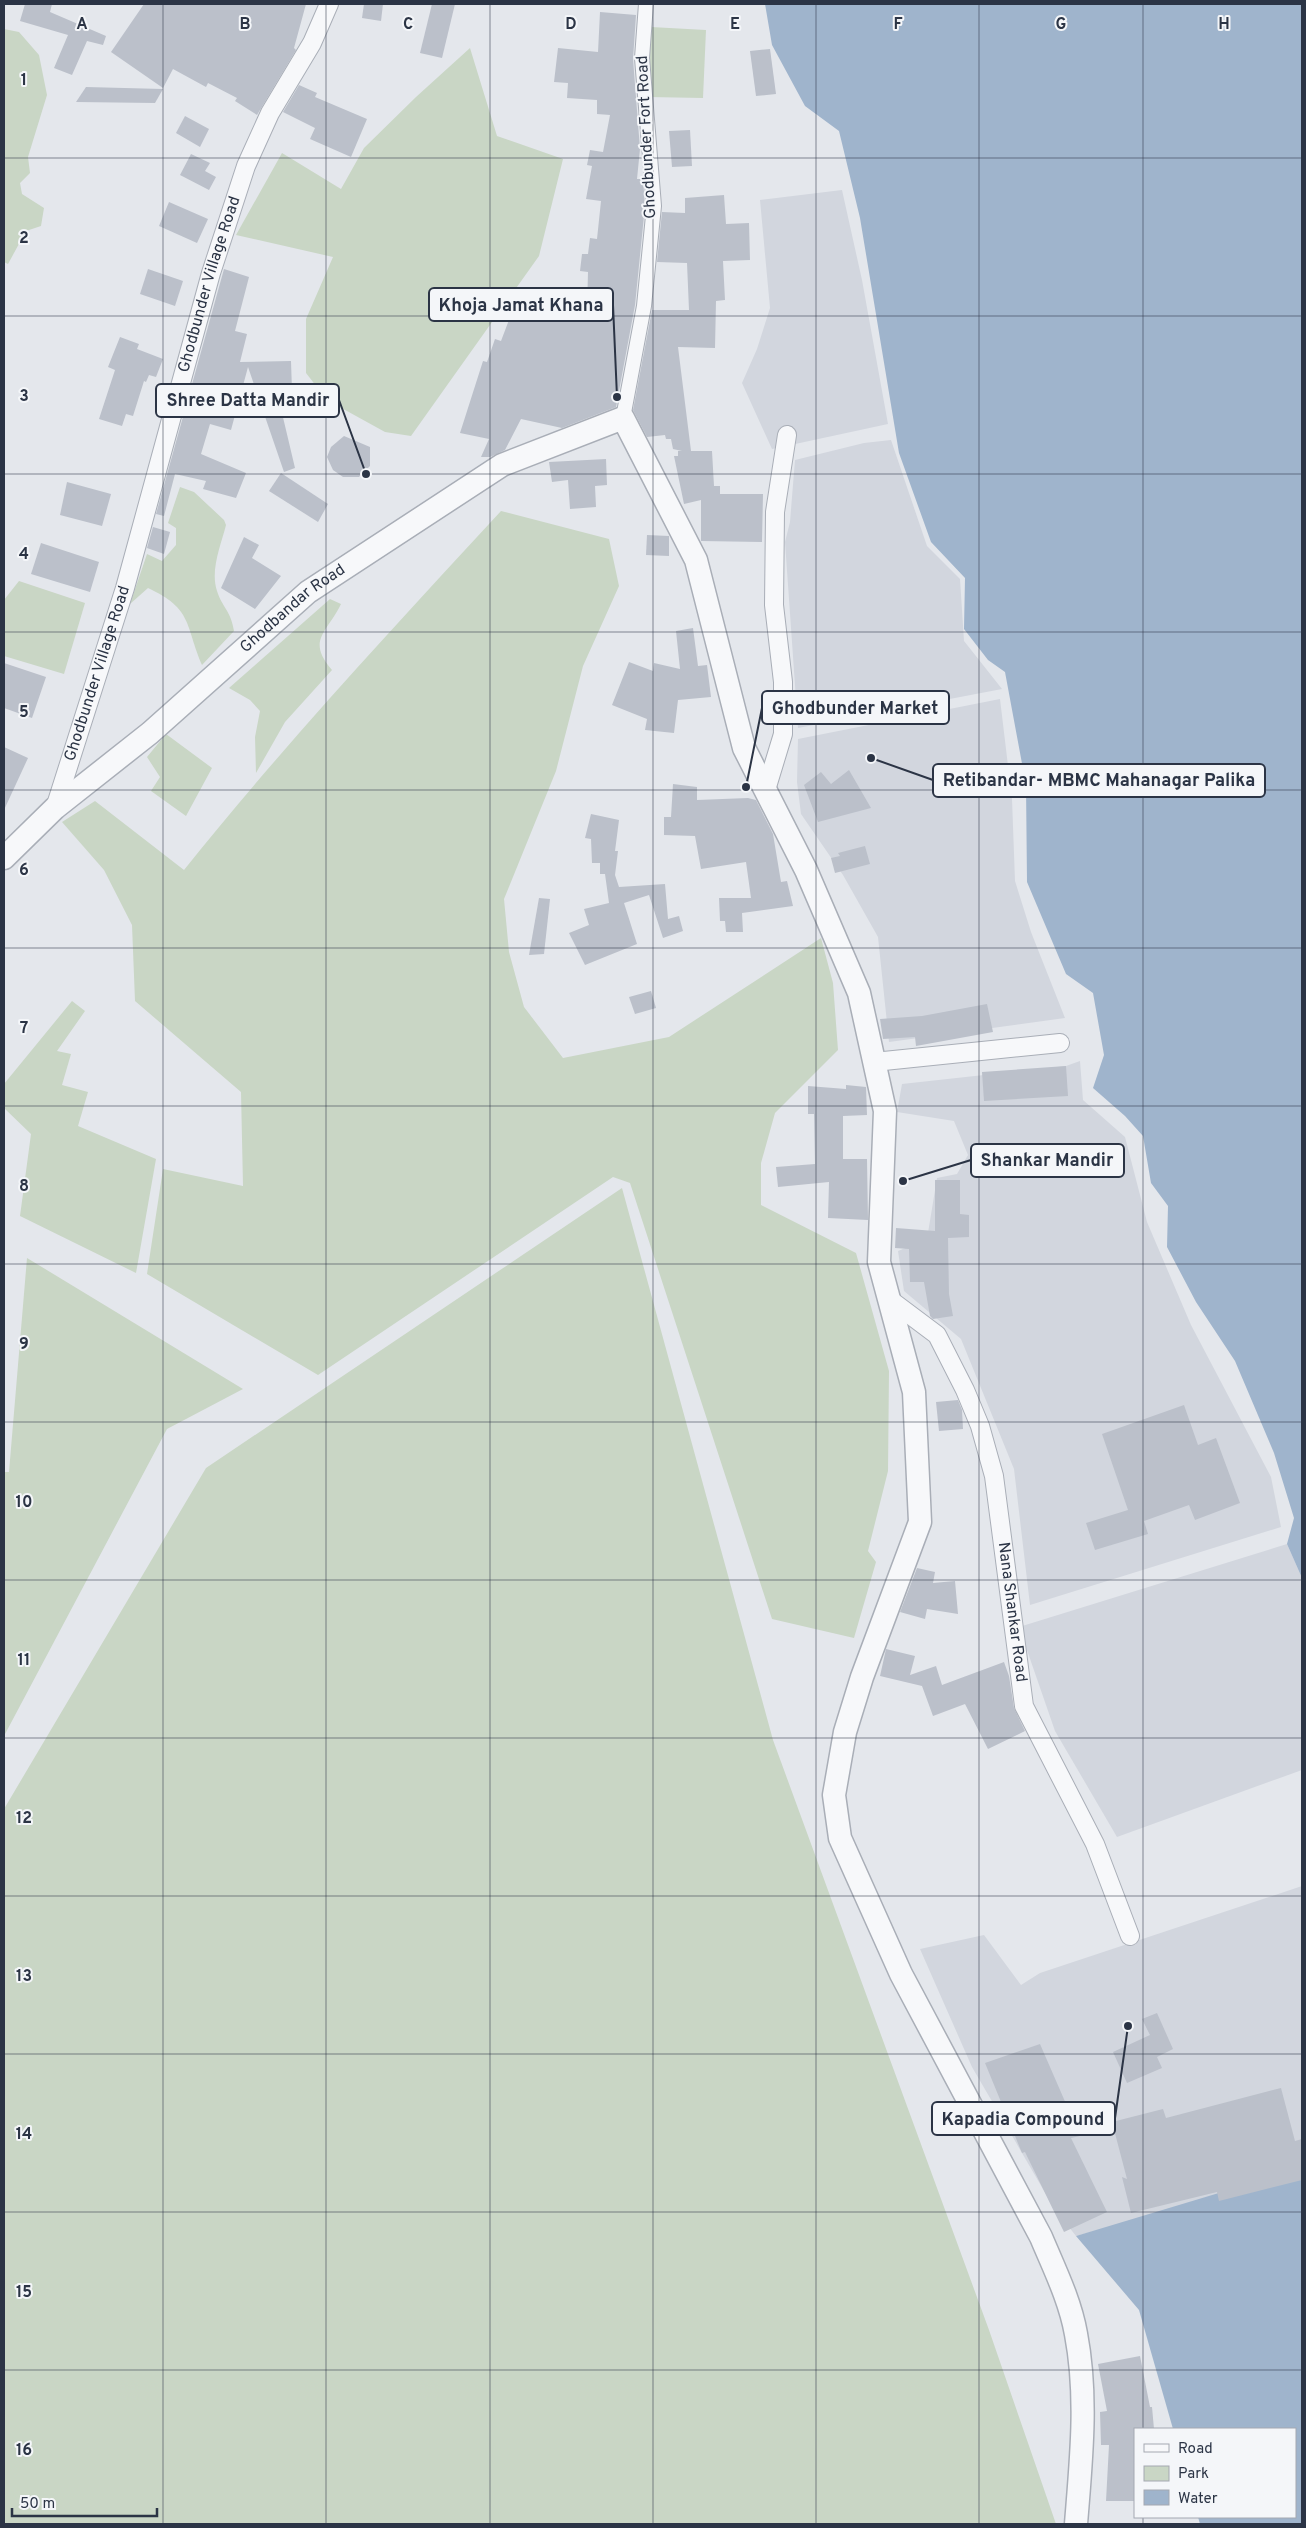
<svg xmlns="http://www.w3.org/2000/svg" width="1306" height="2528" viewBox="0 0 1306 2528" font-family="Overpass,sans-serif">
<rect width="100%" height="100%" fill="#e4e7ec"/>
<!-- built -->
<g fill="#d2d6de">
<path d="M842 190 862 280 888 424 772 449 742 383 757 349 770 308 760 200Z"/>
<path d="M891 440 927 546 960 579 964 641 1002 689 798 728 785 542 790 522 795 460 864 443Z"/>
<path d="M1000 699 1012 799 1015 881 1031 932 1065 1018 889 1042 878 937 843 875 801 814 797 782 798 739Z"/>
<path d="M1080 1061 1083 1100 1125 1137 1147 1222 1191 1325 1271 1477 1281 1527 1030 1605 1014 1469 961 1339 904 1291 898 1251 927 1239 937 1178 957 1174 968 1155 954 1121 897 1112 902 1084 1066 1066Z"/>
<path d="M1287 1544 1302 1578V1770L1117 1837 1055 1731 1019 1627Z"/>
<path d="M1302 1886V2169L1234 2193 1076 2236 1054 2208 972 2067 920 1949 984 1935 1021 1985 1040 1973Z"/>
</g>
<!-- green -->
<g fill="#c9d6c5">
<path d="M651 27 706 30 703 98 648 97Z"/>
<path d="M4 29 19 32 39 55 47 95 28 157 30 173 20 183 22 194 44 208 41 226 26 231 8 264 4 262Z"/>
<path d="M470 48 497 136 563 159 539 256 411 436 385 432 327 400 306 373V319L333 257 236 235 282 153 341 189 364 148 416 97Z"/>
<path d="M180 487 194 492 224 520 226 525C221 545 210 570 217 591 222 607 231 611 234 631L202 665C185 625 193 609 148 588L130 604 147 554 162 561 176 545V528L168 523Z"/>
<path d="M501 511 609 539 619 586 583 666 556 771 504 899 509 952 524 1007 563 1058 669 1037 821 938 833 983 838 1050 775 1113 761 1163V1205L856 1253 889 1371 888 1471 868 1551 876 1562 854 1638 772 1619 630 1183 613 1177 318 1375 147 1274 163 1169 243 1186 241 1092 135 1001 132 925 104 870 62 822 95 801 184 870C284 745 393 628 501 511Z"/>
<path d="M19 581 85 603 64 674 4 656V600Z"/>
<path d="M330 599 341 604C327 633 306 640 332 670L285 722 256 773 255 737 260 711 250 700 229 688Z"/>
<path d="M166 734 212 768 186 816 151 791 160 777 147 757Z"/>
<path d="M72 1001 85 1011 57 1051 71 1054 62 1085 88 1092 78 1126 156 1159 136 1273 20 1216 31 1134 4 1108V1084Z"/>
<path d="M622 1188 773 1740 989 2330 1056 2524H4V1809L206 1468Z"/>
<path d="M27 1258 243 1389 167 1429 4 1736V1472H9Z"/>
</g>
<!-- water -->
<g fill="#9fb4cc">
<path d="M765 4H1302V1578L1287 1544 1294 1518 1274 1453 1235 1361 1196 1302 1167 1247 1168 1206 1151 1183 1143 1136 1125 1116 1093 1088 1104 1055 1093 993 1066 974 1027 882 1026 785 1005 672 988 660 964 629 965 578 931 542 899 453 860 218 839 131 805 106 772 45Z"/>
<path d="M1302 2168V2524H1200L1198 2517H1295V2429H1173L1139 2310 1076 2236Z"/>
</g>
<!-- building -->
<g fill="#bbc0ca">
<path d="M25 4H52L50 12 106 36 103 45 87 41 72 75 54 68 68 35 20 21Z"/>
<path d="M144 4H306L294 48 296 50 257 115 235 101 237 98 208 83 206 87 173 69 163 88 111 52Z"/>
<path d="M364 4H383L381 21 362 18Z"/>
<path d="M432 4H455L442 58 420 53Z"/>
<path d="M600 12 636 15 633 59 640 149 637 179H643L645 206 635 305 616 407 562 428 521 419 505 450 490 457H481L489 439 460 433 483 361 487 362 495 339 501 341 518 296 544 307 546 302 552 305 556 296 587 310 588 272 580 271 582 254H588L590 238 597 239 601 201 586 199 592 166 587 165 590 150 603 152 610 115 597 114V100L567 98 568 83 554 82 558 48 598 52Z"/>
<path d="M770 49 776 94 756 96 750 51Z"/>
<path d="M299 85 317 93 315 97 367 119 351 157 310 139 315 128 283 112Z"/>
<path d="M86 87 163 89 155 103 76 102Z"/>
<path d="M185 116 209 129 200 147 176 133Z"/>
<path d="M690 130 692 166 672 167 669 131Z"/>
<path d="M191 154 210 163 205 171 216 177 209 190 180 175Z"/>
<path d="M724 195 726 224 749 223 750 260 723 261 725 300 716 301 715 348 678 347 691 451H712L714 486H720V494H763L762 542 701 541V500L684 504 674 456H678V451H682L673 449 671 439H666L665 435 647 437 633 410 652 310H689L687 263 657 262 662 212 685 213V198Z"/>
<path d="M169 202 208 219 197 243 159 226Z"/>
<path d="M148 269 183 281 175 306 140 294Z"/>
<path d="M224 269 249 277 235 331 247 334 240 362 291 361 292 391 277 392 295 468 284 472 248 367 231 430 210 424 201 454 246 473 236 498 203 489 206 481 175 474 164 516 156 514Z"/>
<path d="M120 337 139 344 137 349 163 359 156 377 149 375 146 382 144 381 133 416 126 414 122 426 99 419 115 370 108 367Z"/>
<path d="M344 436 370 447V466L359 477H343L333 470 327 457 331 447Z"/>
<path d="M606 459 607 485 595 486 596 507 570 509 568 480 552 482 549 462Z"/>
<path d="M281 473 328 504 318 522 269 491Z"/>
<path d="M67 482 111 494 102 526 60 515Z"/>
<path d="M153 527 170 532 164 554 147 548Z"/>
<path d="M647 535 669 536V556L646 555Z"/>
<path d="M244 537 259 545 252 558 281 576 255 609 221 588Z"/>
<path d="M41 543 99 562 90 592 31 574Z"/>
<path d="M693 628 698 666 707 665 711 697 678 700 674 733 645 730 647 719 612 705 629 662 653 671 654 663 680 669 676 631Z"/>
<path d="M4 663 46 677 32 718 4 708Z"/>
<path d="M4 747 28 758 4 810Z"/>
<path d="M849 770 871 808 818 822 804 785 821 772 831 784Z"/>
<path d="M673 784 697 787V800L748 798 756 800 773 834 781 882 787 881 793 906 742 913 743 932H726L725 921H720L719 898H751L746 862 701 869 695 836 664 835V817H671Z"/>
<path d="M591 814 619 820 615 851H618L615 875 619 887 665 884 668 919 679 916 683 931 663 938 649 895 624 903 637 944 585 965 569 933 589 925 584 909 609 903 605 874H600V863H592L591 839 585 838Z"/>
<path d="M865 846 870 864 835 873 831 858 840 856 838 853Z"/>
<path d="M539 898 550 899 544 954 529 955Z"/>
<path d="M651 991 656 1008 635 1014 629 997Z"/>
<path d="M987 1004 993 1032 916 1046 915 1037 883 1039 880 1019 922 1016Z"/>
<path d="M1066 1066 1068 1096 984 1101 982 1072Z"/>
<path d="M846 1085 866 1087 867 1115 843 1116V1159H867L868 1220 828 1218 829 1182 778 1187 776 1167 815 1164 814 1114H808V1086L846 1089Z"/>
<path d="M935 1180H960V1214L969 1215V1237L948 1238 949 1294 953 1316 933 1319 930 1316 924 1282H910L909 1249 895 1248 896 1228 935 1231Z"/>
<path d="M958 1400 962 1410 963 1429 939 1431 936 1402Z"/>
<path d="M1184 1405 1198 1445 1216 1438 1240 1503 1195 1520 1189 1505 1144 1521 1148 1534 1095 1550 1086 1523 1128 1510 1102 1434Z"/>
<path d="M917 1568 935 1572 933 1583 955 1581 958 1614 927 1609 925 1619 900 1612Z"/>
<path d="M886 1649 915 1656 910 1675 936 1666 942 1685 1004 1662 1009 1676 1014 1708 1025 1731 988 1749 965 1704 933 1716 922 1686 880 1676Z"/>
<path d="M1157 2013 1173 2049 1157 2057 1162 2068 1127 2083 1113 2052 1150 2035 1142 2019Z"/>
<path d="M1040 2044 1080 2136 1071 2138 1107 2212 1064 2232 1025 2152 1022 2153 985 2063Z"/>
<path d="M1281 2088 1295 2141 1302 2139V2180L1219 2201 1217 2192 1131 2213 1122 2177 1127 2179 1112 2122 1163 2109 1166 2118Z"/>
<path d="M1140 2356 1150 2407H1152L1154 2429H1135V2501H1106L1109 2445H1101L1100 2412 1107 2411 1098 2364Z"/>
</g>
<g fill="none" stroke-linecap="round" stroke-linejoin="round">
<defs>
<path id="pedestrian" d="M623 418 644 306 654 206 642 58 646 4"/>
<g id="minor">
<path d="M766 790 783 734V682L774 605 775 512 787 435"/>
<path id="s1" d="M55 808 125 588 211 273 246 166 270 113 312 43 329 4"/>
<path d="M874 1062 1060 1043"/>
<path id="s2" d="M889 1299 937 1335 965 1390 980 1426 994 1476 1024 1706 1095 1844 1130 1936"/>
</g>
<g id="tertiary">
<path id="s3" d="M4 858 55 808 150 733 308 592 502 465 623 418 696 560 744 748 806 870 859 993 885 1111 879 1262 914 1392 920 1522 862 1677 845 1732 834 1795 840 1838 901 1974 1041 2237C1054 2268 1070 2300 1076 2334 1088 2397 1081 2461 1076 2524"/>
</g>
</defs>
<!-- pedestrian casing -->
<use href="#pedestrian" stroke="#a9aeb7" stroke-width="16"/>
<!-- minor casing -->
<use href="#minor" stroke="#a9aeb7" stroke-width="20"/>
<!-- tertiary casing -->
<use href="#tertiary" stroke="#a9aeb7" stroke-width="25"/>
<!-- pedestrian -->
<use href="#pedestrian" stroke="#f7f8fa" stroke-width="14"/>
<!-- minor -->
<use href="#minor" stroke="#f7f8fa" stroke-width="18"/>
<!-- tertiary -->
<use href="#tertiary" stroke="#f7f8fa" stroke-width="22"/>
</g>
<!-- grid -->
<path fill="none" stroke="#2b3445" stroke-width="1" stroke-opacity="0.55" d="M163 4V2524M326 4V2524M490 4V2524M653 4V2524M816 4V2524M979 4V2524M1143 4V2429M4 158H1302M4 316H1302M4 474H1302M4 632H1302M4 790H1302M4 948H1302M4 1106H1302M4 1264H1302M4 1422H1302M4 1580H1302M4 1738H1302M4 1896H1302M4 2054H1302M4 2212H1302M4 2370H1302M1143 2517V2524"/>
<g text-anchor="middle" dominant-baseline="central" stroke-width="4" stroke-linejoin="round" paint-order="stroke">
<!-- street labels -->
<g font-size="16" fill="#2b3445" stroke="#f4f6f9">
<text transform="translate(647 137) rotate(-93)">Ghodbunder Fort Road</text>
<text stroke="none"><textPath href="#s1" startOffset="546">Ghodbunder Village Road</textPath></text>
<text stroke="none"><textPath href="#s3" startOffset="382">Ghodbandar Road</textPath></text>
<text stroke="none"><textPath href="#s1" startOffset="141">Ghodbunder Village Road</textPath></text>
<text stroke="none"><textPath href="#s2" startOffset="350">Nana Shankar Road</textPath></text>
</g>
</g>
<g font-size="16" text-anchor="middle" font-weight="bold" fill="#2b3445" stroke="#f4f6f9" stroke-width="4" stroke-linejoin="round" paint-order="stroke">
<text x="82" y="29">A</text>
<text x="245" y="29">B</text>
<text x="408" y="29">C</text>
<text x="571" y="29">D</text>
<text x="735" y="29">E</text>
<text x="898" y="29">F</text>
<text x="1061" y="29">G</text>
<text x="1224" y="29">H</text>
<text x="24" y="85">1</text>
<text x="24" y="243">2</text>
<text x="24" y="401">3</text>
<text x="24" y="559">4</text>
<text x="24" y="717">5</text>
<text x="24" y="875">6</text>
<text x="24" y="1033">7</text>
<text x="24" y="1191">8</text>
<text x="24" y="1349">9</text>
<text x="24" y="1507">10</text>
<text x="24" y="1665">11</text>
<text x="24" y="1823">12</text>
<text x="24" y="1981">13</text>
<text x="24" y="2139">14</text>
<text x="24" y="2297">15</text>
<text x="24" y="2455">16</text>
</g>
<!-- callouts -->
<path fill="none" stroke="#2b3445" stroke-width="2" d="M617 397L613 305M366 474L339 400M746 787L762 708M871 758L933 780M903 1181L971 1160M1128 2026L1115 2118"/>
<g fill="#2b3445" stroke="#f4f6f9" stroke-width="2">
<circle cx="617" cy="397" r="5"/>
<circle cx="366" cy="474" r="5"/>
<circle cx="746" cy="787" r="5"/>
<circle cx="871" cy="758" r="5"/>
<circle cx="903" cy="1181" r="5"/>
<circle cx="1128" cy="2026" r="5"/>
</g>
<g fill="#f4f6f9" stroke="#2b3445" stroke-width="2">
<rect x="429" y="288" width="184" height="33" rx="5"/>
<rect x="156" y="384" width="183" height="33" rx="5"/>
<rect x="762" y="691" width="187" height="33" rx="5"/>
<rect x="933" y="764" width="332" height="33" rx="5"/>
<rect x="971" y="1144" width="153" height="33" rx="5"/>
<rect x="932" y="2102" width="183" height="33" rx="5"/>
</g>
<g font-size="18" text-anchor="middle" font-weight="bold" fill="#2b3445">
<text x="521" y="311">Khoja Jamat Khana</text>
<text x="248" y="406">Shree Datta Mandir</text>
<text x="855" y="714">Ghodbunder Market</text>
<text x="1099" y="786">Retibandar- MBMC Mahanagar Palika</text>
<text x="1047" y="1166">Shankar Mandir</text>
<text x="1023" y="2125">Kapadia Compound</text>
</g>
<!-- border -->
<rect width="1306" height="2528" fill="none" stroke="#2b3445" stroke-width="10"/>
<!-- legend -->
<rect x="1134" y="2428" width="162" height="90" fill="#f4f6f9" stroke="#a4a8b1"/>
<rect x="1144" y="2444" width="25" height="8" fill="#f7f8fa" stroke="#a4a8b1"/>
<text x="1178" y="2453" font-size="15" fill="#2b3445">Road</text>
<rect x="1144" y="2466" width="25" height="15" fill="#c9d6c5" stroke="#a4a8b1"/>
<text x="1178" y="2478" font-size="15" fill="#2b3445">Park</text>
<rect x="1144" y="2490" width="25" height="15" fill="#9fb4cc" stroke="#a4a8b1"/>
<text x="1178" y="2503" font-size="15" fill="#2b3445">Water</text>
<!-- scale -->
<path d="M12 2508v8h145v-8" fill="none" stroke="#2b3445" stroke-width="2.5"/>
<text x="20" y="2508" font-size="15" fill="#2b3445" stroke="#f4f6f9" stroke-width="4" paint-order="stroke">50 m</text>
</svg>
